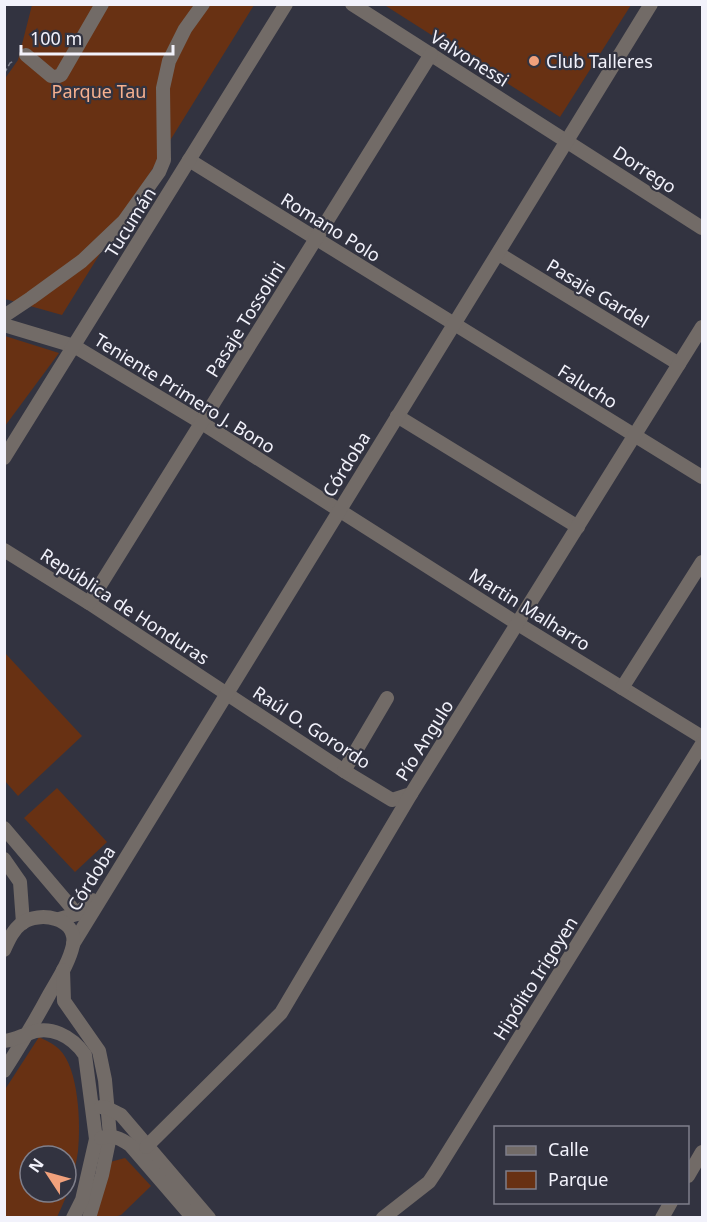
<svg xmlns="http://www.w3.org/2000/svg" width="707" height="1222" viewBox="0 0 707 1222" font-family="'Noto Sans',sans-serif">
<rect width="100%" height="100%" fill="#323340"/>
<!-- green -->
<g fill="#683113" fill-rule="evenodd">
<path d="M32 5H254L62 315 5 299 4 80 18 60Z"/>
<path d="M387 5V4L631 5 560 117 386 6Z"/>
<path d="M5 336 59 353 5 426 4 336Z"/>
<path d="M5 653 82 736 18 796 5 781Z"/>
<path d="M57 788 107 842 75 872 24 818Z"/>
<path d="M39 1037C45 1040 54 1044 59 1049 79 1068 81 1125 78 1151 75 1174 67 1197 57 1217H5L4 1091ZM30 1156H66V1192H30Z"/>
<path d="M125 1158 151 1186 121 1215 114 1217 91 1218 110 1162Z"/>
</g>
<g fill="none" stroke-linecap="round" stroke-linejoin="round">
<!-- path -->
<path stroke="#7c7d88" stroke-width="1.5" stroke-dasharray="6 3" stroke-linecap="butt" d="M4 74 10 63 14 61"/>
<!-- minor -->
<g stroke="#726b67" stroke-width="14">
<path d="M352 4 702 228"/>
<path d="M26 55 51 76 56 77 61 75 102 4"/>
<path d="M189 160 702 477"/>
<path d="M499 254 679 364"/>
<path d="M4 316 31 298 82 261 124 221 159 172 164 160 163 88 169 61 185 29 203 4"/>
<path d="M4 325 74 346 202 423 518 624 702 737"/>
<path d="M397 416 578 527"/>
<path d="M4 458 286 4"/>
<path d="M4 550 89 603 344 771 392 800 411 794"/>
<path d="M89 603 431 54"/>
<path d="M622 688 702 562"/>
<path d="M344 771 387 698"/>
<path d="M4 828 77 914"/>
<path d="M4 859 20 882 23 923"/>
<path d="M59 919 77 914 92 900"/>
<path d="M73 944 651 4"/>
<path d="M4 950C9 939 13 930 22 923 39 911 78 917 73 945 69 963 58 979 49 995 35 1021 20 1046 4 1071"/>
<path d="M63 970 64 1001 99 1051 105 1080 110 1136 102 1175 89 1218"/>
<path d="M4 1041C14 1040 19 1037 27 1034 50 1024 72 1036 85 1055L96 1139 82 1200 73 1218"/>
<path d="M101 1107 107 1108 121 1115 209 1218"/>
<path d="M101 1138C113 1135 120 1138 130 1145L193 1218"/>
<path d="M146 1147 281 1013 411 794 702 327"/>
<path d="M688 1176 702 1152"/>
<path d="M383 1218 429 1182 437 1170 702 744"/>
<path d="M662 1218 671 1202"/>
</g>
</g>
<!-- markers -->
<circle fill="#f1a17c" stroke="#323340" stroke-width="2" cx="534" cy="61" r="6"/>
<g text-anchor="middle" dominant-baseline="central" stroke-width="4.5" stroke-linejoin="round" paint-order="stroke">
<!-- street labels -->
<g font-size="18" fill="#f2f2fb" stroke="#323340">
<text transform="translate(470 58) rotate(32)">Valvonessi</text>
<text transform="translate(645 169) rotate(33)">Dorrego</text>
<text transform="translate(130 222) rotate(-58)">Tucumán</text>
<text transform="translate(331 227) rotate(32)">Romano Polo</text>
<text transform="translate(598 293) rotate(31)">Pasaje Gardel</text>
<text transform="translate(245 319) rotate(-58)">Pasaje Tossolini</text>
<text transform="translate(588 386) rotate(32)">Falucho</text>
<text transform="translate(185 393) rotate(32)">Teniente Primero J. Bono</text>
<text transform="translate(346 464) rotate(-58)">Córdoba</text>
<text transform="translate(125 606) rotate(33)">República de Honduras</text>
<text transform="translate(530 609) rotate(32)">Martin Malharro</text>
<text transform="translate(312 727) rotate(33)">Raúl O. Gorordo</text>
<text transform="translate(424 740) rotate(-58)">Pío Angulo</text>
<text transform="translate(91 878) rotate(-58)">Córdoba</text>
<text transform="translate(535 978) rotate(-58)">Hipólito Irigoyen</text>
</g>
<!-- poi labels -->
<g font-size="18" fill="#f2f2fb" stroke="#323340" text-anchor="start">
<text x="546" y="61">Club Talleres</text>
</g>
<!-- park labels -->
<g font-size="18" fill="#f6b08f" stroke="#323340">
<text x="99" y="91">Parque Tau</text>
</g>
</g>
<!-- border -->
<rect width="707" height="1222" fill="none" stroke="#f2f2fb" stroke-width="12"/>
<!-- legend -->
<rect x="494" y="1126" width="195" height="78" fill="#323340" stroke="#7f7f8b" stroke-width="1.5"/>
<rect x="506" y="1146" width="30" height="9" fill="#726b67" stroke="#7f7f8b" stroke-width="1.5"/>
<text x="548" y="1156" font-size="18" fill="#f2f2fb">Calle</text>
<rect x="506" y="1171" width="30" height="18" fill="#683113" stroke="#7f7f8b" stroke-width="1.5"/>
<text x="548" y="1186" font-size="18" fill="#f2f2fb">Parque</text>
<!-- north arrow -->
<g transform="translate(48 1174) rotate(306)"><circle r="28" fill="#323340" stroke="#7f7f8b" stroke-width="1.5"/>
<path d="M0-4.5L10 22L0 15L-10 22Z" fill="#f1a17c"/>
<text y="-9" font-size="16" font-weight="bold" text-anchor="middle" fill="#f2f2fb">N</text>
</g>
<!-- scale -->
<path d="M21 45v9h152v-9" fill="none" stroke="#f2f2fb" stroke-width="3"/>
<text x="30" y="45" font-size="18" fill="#f2f2fb" stroke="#323340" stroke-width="4.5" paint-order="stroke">100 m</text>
</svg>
